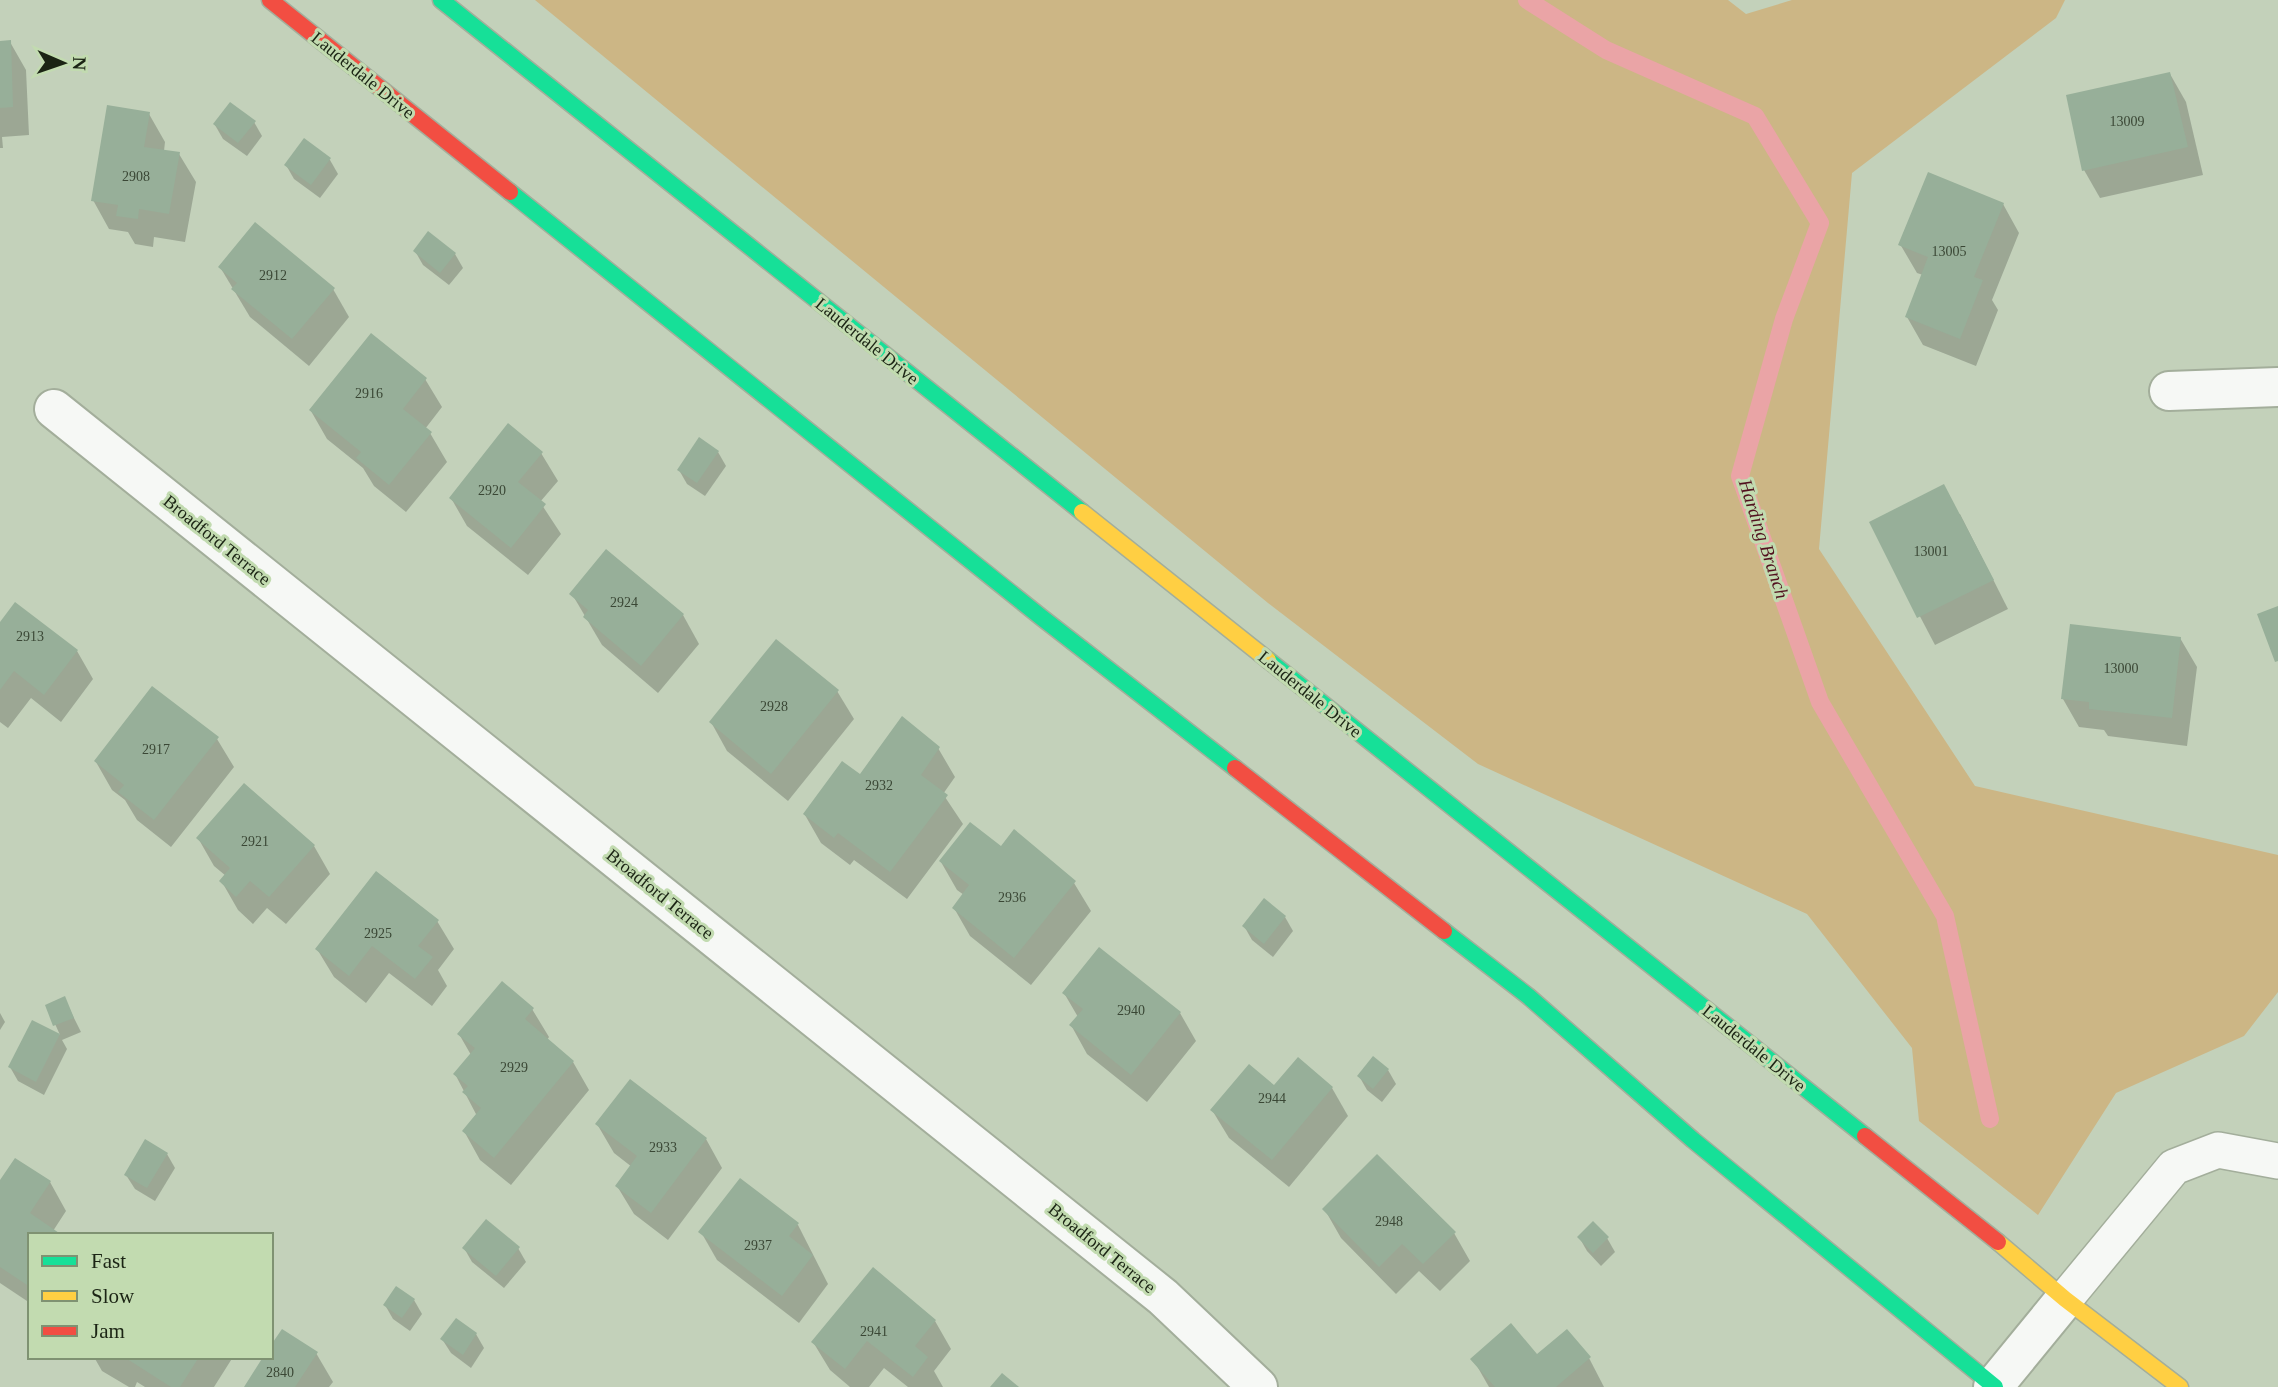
<svg xmlns="http://www.w3.org/2000/svg" width="2278" height="1387" viewBox="0 0 2278 1387" font-family="'Times New Roman',serif">
<rect width="100%" height="100%" fill="#c3d1ba"/>
<!-- green -->
<path fill="#ccb685" d="M535 0H1728L1746 14 1792 0H2065L2056 18 1852 173 1819 549 1975 786 2278 855V992L2244 1036 2116 1093 2038 1215 1919 1121 1912 1048 1807 914 1478 764 1268 603Z"/>
<!-- shadow -->
<g fill="#0003">
<path d="M0 42H10L26 70 29 135 2 137 3 148H0Z"/>
<path d="M2170 74 2186 102 2203 175 2100 198 2084 170Z"/>
<path d="M149 114 165 142 164 151 179 154 196 182 185 242 154 237 153 247 135 244 128 232 109 229 93 200Z"/>
<path d="M254 122 262 136 247 156 223 139 215 125Z"/>
<path d="M304 141 330 160 338 174 320 198 294 179 286 165Z"/>
<path d="M2003 204 2019 233 1992 300 1998 310 1976 366 1923 345 1907 317 1923 275 1917 273 1900 244Z"/>
<path d="M415 251 455 254 463 268 449 285 423 265Z"/>
<path d="M220 267 333 289 349 317 309 366 250 317Z"/>
<path d="M425 379 442 407 425 429 430 433 447 462 406 512 374 486 363 468 327 439 311 411Z"/>
<path d="M718 452 726 466 705 496 687 484 679 470Z"/>
<path d="M541 453 558 481 540 502 561 534 528 575 467 526 451 498Z"/>
<path d="M1960 514 2008 609 1935 645 1871 523Z"/>
<path d="M606 552 683 615 699 644 658 693 602 645 572 594Z"/>
<path d="M0 625 77 651 93 679 61 722 31 698 8 728 0 722Z"/>
<path d="M2180 638 2197 667 2187 746 2108 736 2104 730 2079 727 2063 699Z"/>
<path d="M837 691 854 719 788 801 727 751 711 722Z"/>
<path d="M217 739 234 767 171 847 137 820 125 800 112 790 96 762Z"/>
<path d="M938 748 955 777 943 794 963 824 907 899 854 860 850 865 821 843 805 815 860 777Z"/>
<path d="M198 838 314 846 330 874 286 924 267 908 253 924 238 910 222 882 226 876 214 866Z"/>
<path d="M1001 848 1074 883 1091 911 1031 985 970 936 954 908 964 895 957 890 941 862Z"/>
<path d="M1285 917 1293 931 1273 957 1252 940 1244 926Z"/>
<path d="M437 921 454 949 438 970 447 986 432 1006 389 973 366 1003 334 977 317 949Z"/>
<path d="M1064 993 1180 1013 1196 1041 1147 1102 1087 1054 1071 1025 1078 1017Z"/>
<path d="M64 998 81 1032 62 1040 67 1049 44 1095 18 1081 10 1067 32 1022 60 1035 47 1006Z"/>
<path d="M532 1009 549 1037 547 1040 573 1062 589 1090 511 1185 480 1160 464 1131 477 1116 455 1074 471 1055 459 1034Z"/>
<path d="M0 1013 5 1022 0 1030Z"/>
<path d="M1388 1070 1396 1084 1382 1102 1367 1090 1359 1076Z"/>
<path d="M630 1081 706 1139 722 1168 668 1240 634 1214 617 1186 632 1167 614 1153 597 1124Z"/>
<path d="M1274 1088H1332L1348 1116 1289 1187 1229 1138 1212 1110Z"/>
<path d="M146 1142 167 1154 175 1168 155 1201 135 1189 126 1175Z"/>
<path d="M50 1182 66 1211 53 1231 30 1235V1303L0 1283V1184Z"/>
<path d="M1325 1210 1454 1233 1470 1261 1440 1291 1419 1271 1396 1294 1341 1238Z"/>
<path d="M798 1225 828 1284 799 1323 717 1260 701 1232Z"/>
<path d="M1579 1237 1607 1238 1615 1252 1601 1266 1587 1251Z"/>
<path d="M464 1248H518L526 1262 504 1288 472 1262Z"/>
<path d="M414 1300 422 1314 410 1331 393 1319 385 1305Z"/>
<path d="M935 1321 951 1349 934 1371 943 1387H908L884 1368 869 1387H850L830 1370 813 1342Z"/>
<path d="M476 1334 484 1348 471 1368 451 1353 442 1339Z"/>
<path d="M316 1353 333 1382 329 1387H246L271 1357Z"/>
<path d="M94 1357H233L214 1387H145L137 1382 135 1387H129L102 1371Z"/>
<path d="M1589 1358 1604 1387H1489L1473 1359Z"/>
</g>
<g fill="none" stroke-linecap="round" stroke-linejoin="round">
<!-- stream -->
<path stroke="#eaa4a6" stroke-width="18" d="M1527 0 1606 50 1755 116 1820 223 1784 319 1740 476 1820 702 1945 916 1990 1119"/>
</g>
<!-- building -->
<g fill="#97af99">
<path d="M11 40 13 107 0 108V41Z"/>
<path d="M2170 72 2188 147 2082 171 2066 95Z"/>
<path d="M230 102 256 121 238 143 213 124Z"/>
<path d="M107 105 150 112 144 147 180 152 169 214 139 209 138 219 116 216 118 205 91 201Z"/>
<path d="M304 138 331 158 311 185 284 165Z"/>
<path d="M1928 172 2004 203 1974 277 1983 280 1960 339 1905 317 1928 257 1898 245Z"/>
<path d="M255 222 335 288 292 339 231 289 237 283 218 267Z"/>
<path d="M428 231 456 253 440 273 413 251Z"/>
<path d="M371 333 427 378 403 409 432 432 389 485 356 458 361 452 309 410Z"/>
<path d="M508 423 543 452 518 482 546 504 511 548 449 498Z"/>
<path d="M699 437 719 451 697 483 677 470Z"/>
<path d="M1944 484 1994 580 1917 618 1869 522Z"/>
<path d="M606 549 684 614 641 666 583 617 588 610 569 594Z"/>
<path d="M15 602 78 650 44 695 14 671 0 690V622Z"/>
<path d="M2278 606V661L2275 662 2257 614Z"/>
<path d="M2070 624 2181 637 2172 718 2089 709V702L2061 699Z"/>
<path d="M776 639 839 690 771 774 709 722Z"/>
<path d="M152 686 219 737 154 820 118 792 124 785 94 761Z"/>
<path d="M902 716 940 747 921 775 948 795 890 872 838 833 834 838 803 814 842 761 860 774Z"/>
<path d="M244 783 315 845 269 897 250 881 236 897 219 881 230 868 196 838Z"/>
<path d="M970 822 1001 846 1014 829 1076 881 1014 958 952 908 969 885 939 861Z"/>
<path d="M376 871 439 920 418 946 433 957 415 979 372 946 349 976 315 949Z"/>
<path d="M1264 898 1286 916 1264 944 1242 926Z"/>
<path d="M1099 947 1181 1012 1131 1075 1069 1025 1083 1009 1062 993Z"/>
<path d="M502 981 534 1008 525 1019 574 1061 494 1158 462 1131 481 1108 462 1092 468 1086 453 1074 475 1048 457 1034Z"/>
<path d="M65 996 74 1018 53 1026 45 1005Z"/>
<path d="M32 1020 60 1034 36 1082 8 1067Z"/>
<path d="M1373 1056 1389 1069 1373 1089 1357 1076Z"/>
<path d="M1298 1057 1333 1087 1272 1160 1210 1110 1249 1064 1274 1085Z"/>
<path d="M630 1079 707 1138 651 1213 615 1186 637 1156 595 1124Z"/>
<path d="M145 1139 168 1153 147 1188 124 1175Z"/>
<path d="M1377 1154 1456 1232 1423 1264 1402 1244 1379 1267 1322 1209Z"/>
<path d="M15 1158 51 1181 30 1213 62 1235H30V1287L0 1267V1180Z"/>
<path d="M740 1178 799 1223 789 1236 813 1255 782 1296 698 1232Z"/>
<path d="M486 1219 520 1247 496 1276 462 1248Z"/>
<path d="M1593 1221 1609 1237 1593 1253 1577 1237Z"/>
<path d="M873 1267 936 1320 915 1346 928 1357 913 1377 867 1341 845 1369 811 1342Z"/>
<path d="M396 1286 415 1299 402 1318 383 1305Z"/>
<path d="M456 1318 477 1333 463 1355 440 1339Z"/>
<path d="M1511 1323 1537 1354 1567 1329 1591 1357 1556 1387H1495L1470 1359Z"/>
<path d="M282 1329 318 1352 295 1387H244L263 1357H271V1345Z"/>
<path d="M124 1357H199L180 1387H171Z"/>
<path d="M1002 1373 1019 1387H990Z"/>
</g>
<g fill="none" stroke-linecap="round" stroke-linejoin="round">
<defs>
<path id="lane" d="M2065 1299 2174 1167 2218 1150 2278 1161"/>
<g id="street">
<path d="M2169 391 2278 387"/>
<path d="M54 409 1163 1297 1258 1387"/>
<path d="M1993 1387 2065 1299"/>
</g>
<g id="fast">
<path d="M441 0 1082 512"/>
<path d="M510 192 1041 617 1235 768"/>
<path d="M1268 660 1865 1136"/>
<path d="M1444 931 1528 996 1693 1140 1995 1387"/>
</g>
<g id="slow">
<path d="M1082 512 1268 660"/>
<path d="M1998 1242 2065 1299 2180 1387"/>
</g>
<g id="jam">
<path d="M270 0 510 192"/>
<path d="M1235 768 1444 931"/>
<path d="M1865 1136 1998 1242"/>
</g>
</defs>
<!-- lane casing -->
<use href="#lane" stroke="#a3ae9b" stroke-width="38"/>
<!-- street casing -->
<use href="#street" stroke="#a3ae9b" stroke-width="42"/>
<!-- fast casing -->
<use href="#fast" stroke="#a3ae9b" stroke-width="19"/>
<!-- slow casing -->
<use href="#slow" stroke="#a3ae9b" stroke-width="19"/>
<!-- jam casing -->
<use href="#jam" stroke="#a3ae9b" stroke-width="19"/>
<!-- lane -->
<use href="#lane" stroke="#f6f8f5" stroke-width="35"/>
<!-- street -->
<use href="#street" stroke="#f6f8f5" stroke-width="38"/>
<!-- fast -->
<use href="#fast" stroke="#16e098" stroke-width="16"/>
<!-- slow -->
<use href="#slow" stroke="#ffcf43" stroke-width="16"/>
<!-- jam -->
<use href="#jam" stroke="#f24e42" stroke-width="16"/>
</g>
<g text-anchor="middle" dominant-baseline="central" stroke-width="6" stroke-linejoin="round" paint-order="stroke">
<!-- number labels -->
<g font-size="14" fill="#3a4735">
<text x="2127" y="121">13009</text>
<text x="136" y="176">2908</text>
<text x="1949" y="251">13005</text>
<text x="273" y="275">2912</text>
<text x="369" y="393">2916</text>
<text x="492" y="490">2920</text>
<text x="1931" y="551">13001</text>
<text x="624" y="602">2924</text>
<text x="30" y="636">2913</text>
<text x="2121" y="668">13000</text>
<text x="774" y="706">2928</text>
<text x="156" y="749">2917</text>
<text x="879" y="785">2932</text>
<text x="255" y="841">2921</text>
<text x="1012" y="897">2936</text>
<text x="378" y="933">2925</text>
<text x="1131" y="1010">2940</text>
<text x="514" y="1067">2929</text>
<text x="1272" y="1098">2944</text>
<text x="663" y="1147">2933</text>
<text x="1389" y="1221">2948</text>
<text x="758" y="1245">2937</text>
<text x="874" y="1331">2941</text>
<text x="280" y="1372">2840</text>
</g>
<!-- street labels -->
<g font-size="18" fill="#1b2414" stroke="#c2dbb0">
<text transform="translate(363 75) rotate(39)">Lauderdale Drive</text>
<text transform="translate(867 341) rotate(39)">Lauderdale Drive</text>
<text transform="translate(217 540) rotate(39)">Broadford Terrace</text>
<text transform="translate(1310 694) rotate(39)">Lauderdale Drive</text>
<text transform="translate(660 894) rotate(39)">Broadford Terrace</text>
<text transform="translate(1754 1048) rotate(39)">Lauderdale Drive</text>
<text transform="translate(1102 1248) rotate(39)">Broadford Terrace</text>
</g>
<!-- water labels -->
<g font-size="19" font-style="italic" fill="#51101e" stroke="#c2dbb0">
<text transform="translate(1764 539) rotate(72)">Harding Branch</text>
</g>
</g>
<!-- legend -->
<rect x="28" y="1233" width="245" height="126" fill="#c2dbb0" stroke="#7f9272" stroke-width="2"/>
<rect x="42" y="1256" width="35" height="10" fill="#16e098" stroke="#7f9272" stroke-width="2"/>
<text x="91" y="1268" font-size="21" fill="#1b2414">Fast</text>
<rect x="42" y="1291" width="35" height="10" fill="#ffcf43" stroke="#7f9272" stroke-width="2"/>
<text x="91" y="1303" font-size="21" fill="#1b2414">Slow</text>
<rect x="42" y="1326" width="35" height="10" fill="#f24e42" stroke="#7f9272" stroke-width="2"/>
<text x="91" y="1338" font-size="21" fill="#1b2414">Jam</text>
<!-- north arrow -->
<g transform="translate(63 63) rotate(92)" stroke="#c2dbb0" stroke-width="5" paint-order="stroke">
<path d="M0-5L12 26L0 18L-12 26Z" fill="#1b2414"/>
<text y="-10" font-size="19" font-weight="bold" text-anchor="middle" fill="#1b2414">N</text>
</g>
</svg>
